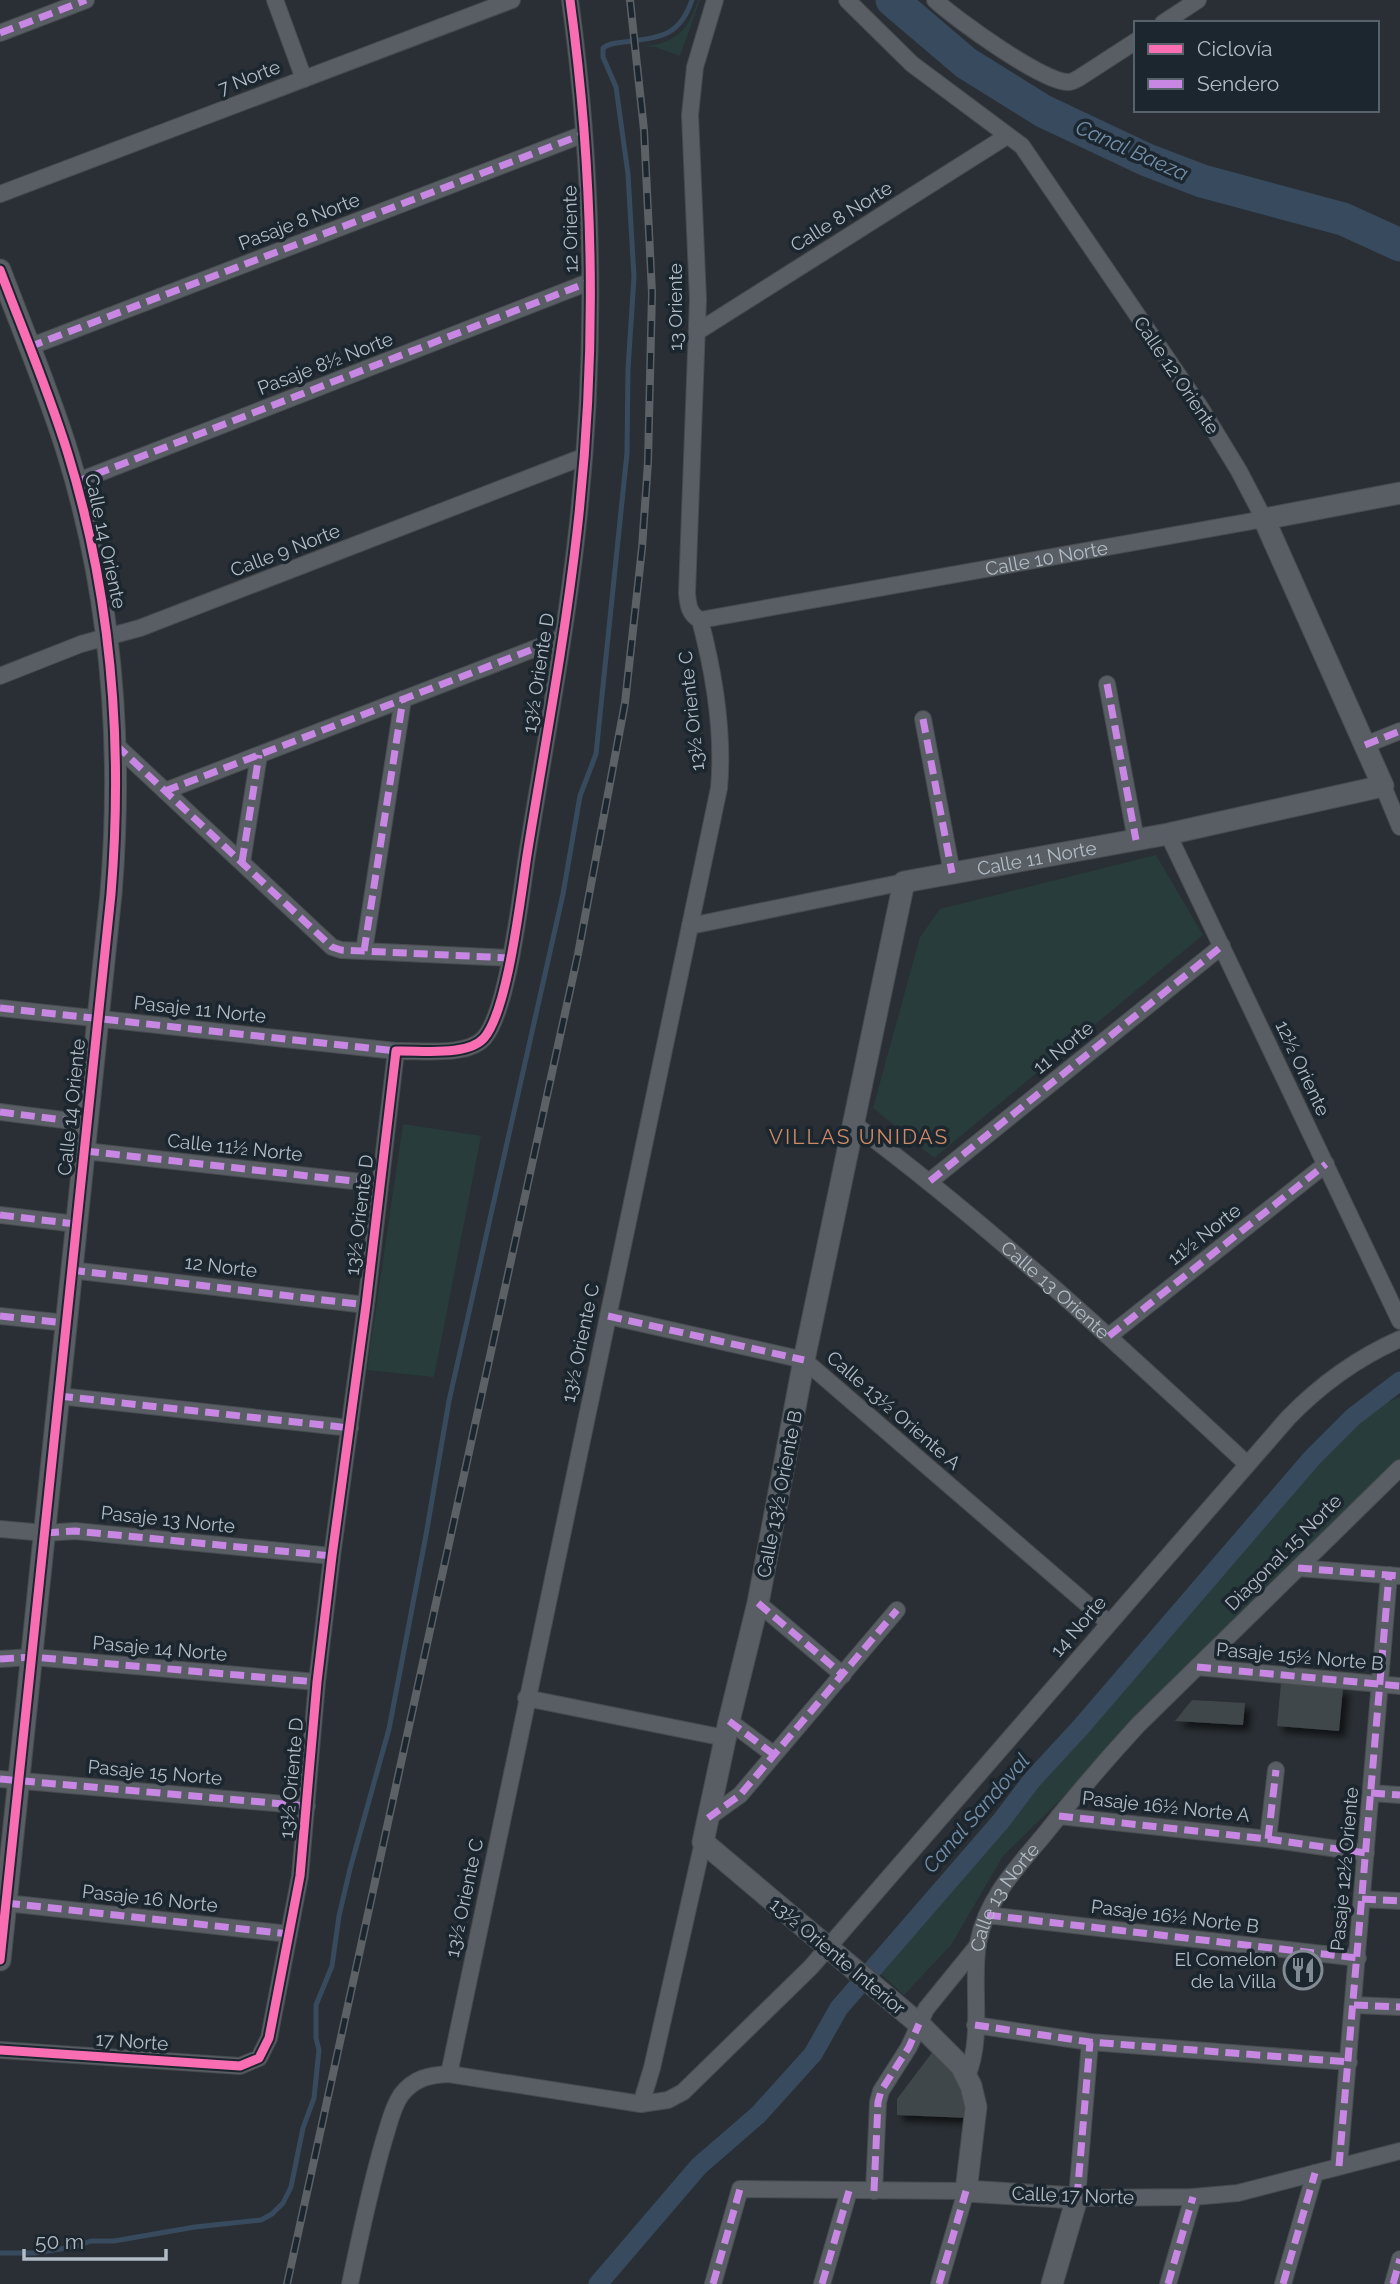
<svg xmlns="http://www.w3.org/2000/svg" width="1400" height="2284" viewBox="0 0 1400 2284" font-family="Raleway,sans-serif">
<defs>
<filter id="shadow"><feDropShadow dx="6" dy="6" stdDeviation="3.5" flood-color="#0009"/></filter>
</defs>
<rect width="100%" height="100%" fill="#292f34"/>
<!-- green -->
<g fill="#283c3c">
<path d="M698 0H700L680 56 655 47 643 46C646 45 652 46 658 44 682 38 691 22 698 0Z"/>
<path d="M1156 855 1203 935 934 1158 873 1108 920 937 940 909Z"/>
<path d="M403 1124 481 1136 434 1377 367 1370Z"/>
<path d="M1400 1397V1462L1378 1488 1003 1856 951 1945 904 1995 874 1968 1353 1417Z"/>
</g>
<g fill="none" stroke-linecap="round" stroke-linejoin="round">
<!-- stream -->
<path stroke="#384b5e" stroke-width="5" d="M0 2253H34L74 2247 91 2241H114L195 2227 261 2220 272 2214 283 2203 291 2187 303 2128 314 2098 319 2050 316 2038V2005L332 1966 339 1916 350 1869 389 1729 426 1535 449 1401 563 894 580 796 596 754 627 453 628 369 634 277 628 174 616 87 603 57V48C609 43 616 43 624 42 659 37 679 38 692 0"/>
<!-- canal -->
<path stroke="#384b5e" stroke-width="19" d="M598 2284 699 2166 758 2115 813 2054 839 2008 1001 1821 1032 1780 1080 1728 1312 1458 1353 1417 1400 1381"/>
<!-- river -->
<path stroke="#384b5e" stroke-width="33" d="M892 0 966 63 1043 111 1147 160 1202 181 1343 219 1400 245"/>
</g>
<!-- building -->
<g fill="#41464b" filter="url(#shadow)">
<path d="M1281 1683 1343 1688 1339 1731 1277 1726Z"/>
<path d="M1192 1700 1245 1703 1243 1725 1175 1721Z"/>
<path d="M934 2050 953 2068 971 2104 970 2118 897 2115V2099Z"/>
</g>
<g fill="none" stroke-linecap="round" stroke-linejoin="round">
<defs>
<g id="minor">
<path d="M275 0 304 79"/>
<path id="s1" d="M715 0 695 67 690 115 698 299 687 593C688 605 689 614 700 620L1264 519 1239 471 1200 407 1022 146 912 64 847 0"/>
<path d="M935 0C954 18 1045 84 1069 82 1072 82 1075 80 1079 78L1136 41"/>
<path d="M1163 23 1198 0"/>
<path d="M0 33 86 0"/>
<path d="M0 194 512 0"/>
<path d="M697 332 1007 136"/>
<path d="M29 347 584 134"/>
<path d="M76 482 589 282"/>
<path d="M0 676 81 644 140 628 583 457"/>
<path d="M1107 684 1136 840"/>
<path d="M923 719 952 873"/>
<path d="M116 745 332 947 341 950 510 958"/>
<path d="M1365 745 1400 731"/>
<path d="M1383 786 1400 827"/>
<path d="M165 791 562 638"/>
<path d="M1168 834 1400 1321"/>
<path d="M242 862 259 755"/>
<path d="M690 926 904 882"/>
<path d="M364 951 403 699"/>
<path d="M0 1008 396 1051"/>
<path d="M0 1112 87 1123"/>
<path id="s2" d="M854 1124C993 1228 1120 1346 1247 1464"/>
<path d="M85 1151 380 1184"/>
<path d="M930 1181 1222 946"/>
<path d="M0 1215 76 1224"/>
<path d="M71 1270 366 1305"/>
<path d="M0 1316 66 1323"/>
<path d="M608 1316 804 1360 1109 1623"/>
<path d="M1109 1336 1326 1164"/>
<path d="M59 1396 350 1428"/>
<path d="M0 1529 45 1533 75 1531 332 1556"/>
<path d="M1298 1568 1398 1576"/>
<path d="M758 1603 843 1675"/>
<path d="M0 1659 32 1657 317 1682"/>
<path d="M1197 1667 1400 1686"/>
<path d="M526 1698 725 1738"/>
<path d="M729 1721 773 1754"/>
<path d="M0 1779 307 1806"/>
<path d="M1371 1793 1400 1795"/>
<path d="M1059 1816 1268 1839 1366 1853"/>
<path d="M708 1818 740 1795 897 1610"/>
<path d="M1268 1839 1276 1770"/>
<path d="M1362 1899 1400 1901"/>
<path d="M6 1903 289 1934"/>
<path d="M987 1915 1358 1958"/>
<path d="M1354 2005 1400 2007"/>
<path d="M975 2025 1090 2042 1349 2062"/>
<path d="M1090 2042 1077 2198 1193 2197 1238 2193 1400 2151"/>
<path d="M0 2050 240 2066 259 2058 269 2038 300 1876 317 1682 332 1556 366 1305 396 1051C421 1050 467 1057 484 1038 509 1009 521 891 528 849 545 744 565 638 577 532 597 356 594 175 570 0"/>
<path d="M449 2074 719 788C724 732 714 673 700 620"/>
<path id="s3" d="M967 2076C984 2037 971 1985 978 1943 986 1900 1017 1867 1044 1835 1074 1797 1105 1761 1138 1725L1400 1468"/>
<path d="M641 2104 652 2068 703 1842"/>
<path d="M1339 2166 1389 1575"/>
<path d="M874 2191 878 2102 881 2091 909 2047 926 2009 978 1945"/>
<path d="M350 2284C360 2236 370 2188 384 2140 389 2125 392 2108 401 2095 414 2078 429 2075 449 2074L641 2104 668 2100 683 2092 811 1967 1288 1418C1321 1384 1357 1358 1400 1339"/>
<path d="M713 2284 740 2189 966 2191 939 2284"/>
<path d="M822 2284 849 2191"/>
<path d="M1168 2284 1193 2197"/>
<path d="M1283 2284 1315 2173"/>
<path d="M1393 2284 1400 2259"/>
</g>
<g id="tertiary">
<path d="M0 270C23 331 49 392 68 454 112 597 123 746 111 894L0 1960"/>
<path id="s4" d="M1052 2284 1077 2198 966 2191 976 2107 971 2086 961 2066 919 2024 703 1842 729 1721 758 1603 804 1360 904 882 1168 834 1383 786 1264 519 1400 493"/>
</g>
</defs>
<!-- minor casing -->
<use href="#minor" stroke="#464b4f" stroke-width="18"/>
<!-- tertiary casing -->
<use href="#tertiary" stroke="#464b4f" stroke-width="23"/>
<!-- minor -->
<use href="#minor" stroke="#585e63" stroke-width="16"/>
<!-- tertiary -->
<use href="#tertiary" stroke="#585e63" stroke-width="21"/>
<defs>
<path id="rail" d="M287 2284 578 954 625 703 642 548 648 462 652 293 644 130 630 0"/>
</defs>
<!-- rail casing -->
<use href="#rail" stroke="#5c6166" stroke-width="8"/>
<!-- rail -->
<use href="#rail" stroke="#1c262f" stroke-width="5" stroke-dasharray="16" stroke-linecap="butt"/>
<!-- quiet -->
<g stroke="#c787e3" stroke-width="7" stroke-dasharray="14 7" stroke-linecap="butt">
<path d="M0 33 86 0"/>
<path d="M29 347 584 134"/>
<path d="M76 482 589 282"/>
<path d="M1107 684 1136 840"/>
<path d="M923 719 952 873"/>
<path d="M116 745 332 947 341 950 510 958"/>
<path d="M1365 745 1400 731"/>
<path d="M165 791 562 638"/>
<path d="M242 862 259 755"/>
<path d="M364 951 403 699"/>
<path d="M0 1008 396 1051"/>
<path d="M0 1112 87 1123"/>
<path d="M85 1151 380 1184"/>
<path d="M930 1181 1222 946"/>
<path d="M0 1215 76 1224"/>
<path d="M71 1270 366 1305"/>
<path d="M0 1316 66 1323"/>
<path d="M608 1316 804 1360"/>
<path d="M1109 1336 1326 1164"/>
<path d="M59 1396 350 1428"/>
<path d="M45 1533 75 1531 332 1556"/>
<path d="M1298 1568 1400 1576"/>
<path d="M758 1603 843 1675"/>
<path d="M0 1659 32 1657 317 1682"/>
<path d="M1197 1667 1400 1686"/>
<path d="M729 1721 773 1754"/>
<path d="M0 1779 307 1806"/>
<path d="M1371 1793 1400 1795"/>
<path d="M1059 1816 1268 1839 1366 1853"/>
<path d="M708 1818 740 1795 897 1610"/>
<path d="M1268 1839 1276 1770"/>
<path d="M1362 1899 1400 1901"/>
<path d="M6 1903 289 1934"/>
<path d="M987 1915 1358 1958"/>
<path d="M1354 2005 1400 2007"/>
<path d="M975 2025 1090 2042 1349 2062"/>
<path d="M1339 2166 1389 1575"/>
<path d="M874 2191 878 2102 881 2091 909 2047 919 2024"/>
<path d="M1077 2198 1090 2042"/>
<path d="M713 2284 740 2189"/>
<path d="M822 2284 849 2191"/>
<path d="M939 2284 966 2191"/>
<path d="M1168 2284 1193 2197"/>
<path d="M1283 2284 1315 2173"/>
<path d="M1393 2284 1400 2259"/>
</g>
<defs>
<g id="cycleway">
<path d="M0 270C23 331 49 392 68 454 112 597 123 746 111 894L0 1960"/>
<path d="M0 2050 240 2066 259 2058 269 2038 300 1876 317 1682 332 1556 366 1305 396 1051C421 1050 467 1057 484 1038 509 1009 521 891 528 849 545 744 565 638 577 532 597 356 594 175 570 0"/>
</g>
</defs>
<!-- cycleway casing -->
<use href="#cycleway" stroke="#1c262f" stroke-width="13"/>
<!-- cycleway -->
<use href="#cycleway" stroke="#f96db3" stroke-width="9"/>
</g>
<!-- icons -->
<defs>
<symbol id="restaurant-ring" viewBox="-11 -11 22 22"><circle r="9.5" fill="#1c262f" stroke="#828b93" stroke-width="1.5"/><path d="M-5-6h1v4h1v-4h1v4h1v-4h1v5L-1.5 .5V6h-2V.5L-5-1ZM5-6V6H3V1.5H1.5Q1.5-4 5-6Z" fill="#828b93"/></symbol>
</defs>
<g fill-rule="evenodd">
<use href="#restaurant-ring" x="1281" y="1948" width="44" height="44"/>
</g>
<g text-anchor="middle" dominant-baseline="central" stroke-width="7" stroke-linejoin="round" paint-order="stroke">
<!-- street labels -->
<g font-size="19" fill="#b2bcc6" stroke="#1c262f">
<text transform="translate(249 77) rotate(-21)">7 Norte</text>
<text transform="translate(841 216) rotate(-32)">Calle 8 Norte</text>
<text transform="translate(299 221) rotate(-21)">Pasaje 8 Norte</text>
<text transform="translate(570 229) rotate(-91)">12 Oriente</text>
<text transform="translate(675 307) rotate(-90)">13 Oriente</text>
<text transform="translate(325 363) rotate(-21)">Pasaje 8½ Norte</text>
<text transform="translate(1177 375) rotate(56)">Calle 12 Oriente</text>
<text transform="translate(106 541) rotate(78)">Calle 14 Oriente</text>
<text transform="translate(285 550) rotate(-21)">Calle 9 Norte</text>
<text stroke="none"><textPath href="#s1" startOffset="980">Calle 10 Norte</textPath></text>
<text transform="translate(538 673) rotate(-81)">13½ Oriente D</text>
<text transform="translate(691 711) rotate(-96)">13½ Oriente C</text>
<text stroke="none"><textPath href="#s4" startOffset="1787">Calle 11 Norte</textPath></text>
<text transform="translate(200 1009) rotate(6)">Pasaje 11 Norte</text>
<text transform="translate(1063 1047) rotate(-39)">11 Norte</text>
<text transform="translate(1303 1068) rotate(65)">12½ Oriente</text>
<text transform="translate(71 1107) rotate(-84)">Calle 14 Oriente</text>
<text transform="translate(235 1147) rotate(6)">Calle 11½ Norte</text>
<text transform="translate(359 1215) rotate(-83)">13½ Oriente D</text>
<text transform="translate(1204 1234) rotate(-38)">11½ Norte</text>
<text transform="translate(221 1266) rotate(7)">12 Norte</text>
<text stroke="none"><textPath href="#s2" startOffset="261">Calle 13 Oriente</textPath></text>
<text transform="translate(580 1343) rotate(-78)">13½ Oriente C</text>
<text transform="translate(894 1410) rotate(41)">Calle 13½ Oriente A</text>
<text transform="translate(779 1494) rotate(-79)">Calle 13½ Oriente B</text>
<text transform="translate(168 1519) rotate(6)">Pasaje 13 Norte</text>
<text transform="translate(1283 1552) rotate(-45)">Diagonal 15 Norte</text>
<text transform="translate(1078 1626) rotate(-49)">14 Norte</text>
<text transform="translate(160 1648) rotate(5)">Pasaje 14 Norte</text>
<text transform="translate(1300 1656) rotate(5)">Pasaje 15½ Norte B</text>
<text transform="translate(155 1772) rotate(5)">Pasaje 15 Norte</text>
<text transform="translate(291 1778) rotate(-85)">13½ Oriente D</text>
<text transform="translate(1166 1806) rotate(6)">Pasaje 16½ Norte A</text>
<text transform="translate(1344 1869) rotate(-85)">Pasaje 12½ Oriente</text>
<text transform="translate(150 1898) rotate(6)">Pasaje 16 Norte</text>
<text transform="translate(464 1898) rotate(-78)">13½ Oriente C</text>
<text stroke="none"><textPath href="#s3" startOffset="187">Calle 13 Norte</textPath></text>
<text transform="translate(1175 1916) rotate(7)">Pasaje 16½ Norte B</text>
<text transform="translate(838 1956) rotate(40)">13½ Oriente Interior</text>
<text transform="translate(132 2041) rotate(4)">17 Norte</text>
<text transform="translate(1073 2195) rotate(2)">Calle 17 Norte</text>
</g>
<!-- poi labels -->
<g font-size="19" fill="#b2bcc6" stroke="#1c262f" text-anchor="end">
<text x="1276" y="1959">El Comelon<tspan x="1276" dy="22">de la Villa</tspan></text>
</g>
<!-- water labels -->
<g font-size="21" font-style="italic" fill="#748fa8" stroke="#1c262f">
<text transform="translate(1132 150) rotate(24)">Canal Baeza</text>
<text transform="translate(976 1813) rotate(-49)">Canal Sandoval</text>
</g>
<!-- neighbourhood labels -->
<g font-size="21" letter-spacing="2" fill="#cd8966" stroke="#1c262f">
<text x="859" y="1136">VILLAS UNIDAS</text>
</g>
</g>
<!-- legend -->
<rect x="1134" y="21" width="245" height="91" fill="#1c262f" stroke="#58626b" stroke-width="2"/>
<rect x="1148" y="44" width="35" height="10" fill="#f96db3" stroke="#58626b" stroke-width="2"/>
<text x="1197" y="56" font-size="21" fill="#b2bcc6">Ciclovía</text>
<rect x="1148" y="79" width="35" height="10" fill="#c787e3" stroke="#58626b" stroke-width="2"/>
<text x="1197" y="91" font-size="21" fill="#b2bcc6">Sendero</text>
<!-- scale -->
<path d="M24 2249v10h142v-10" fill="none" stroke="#b2bcc6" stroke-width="3.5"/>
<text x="35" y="2249" font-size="21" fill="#b2bcc6" stroke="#1c262f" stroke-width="5" paint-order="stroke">50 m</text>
</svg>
